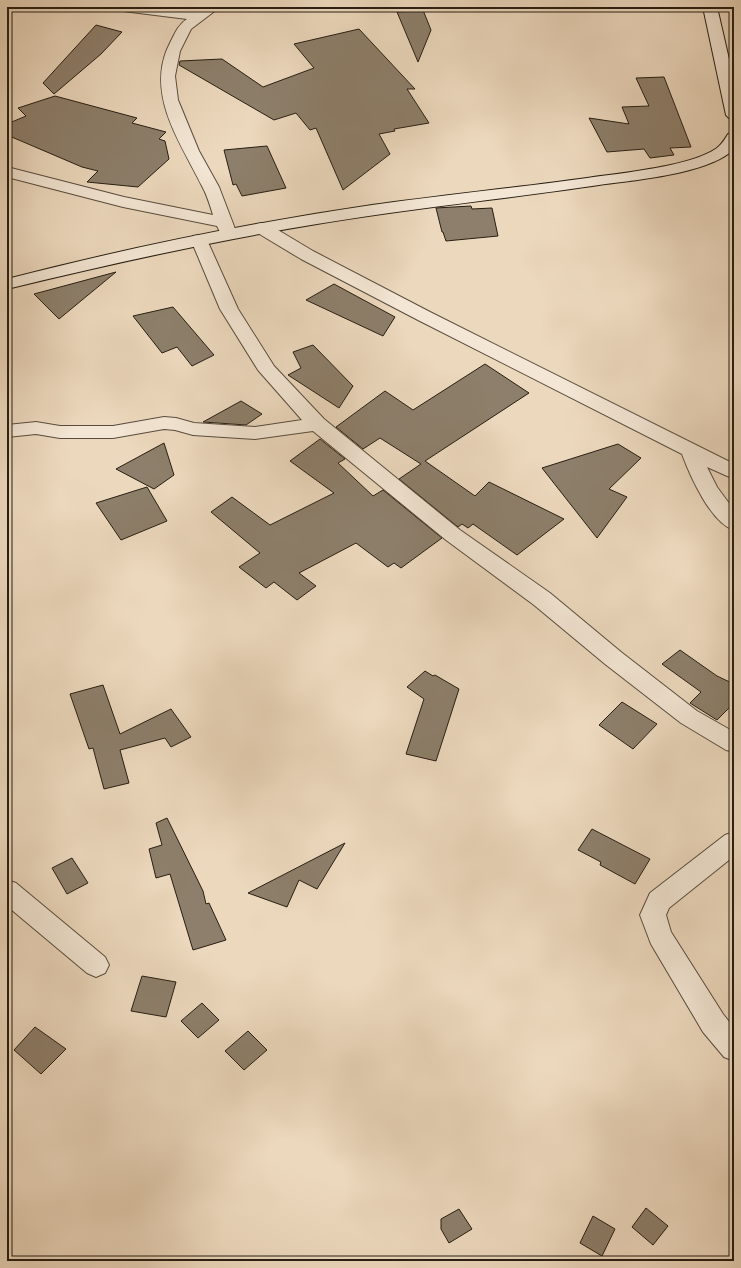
<svg xmlns="http://www.w3.org/2000/svg" width="741" height="1268" viewBox="0 0 741 1268" font-family="'Old Standard TT',serif">
<rect width="100%" height="100%" fill="#ecd8bd"/>
<filter id="stains"><feTurbulence type="fractalNoise" baseFrequency=".005" numOctaves="4"/><feColorMatrix values="0 0 0 0 .2 0 0 0 0 .09 0 0 0 0 .02 0 0 0 .5 -.17"/></filter>
<radialGradient id="worn" r=".72"><stop offset=".6" stop-color="#630" stop-opacity="0"/><stop offset="1" stop-color="#630" stop-opacity=".3"/></radialGradient>
<!-- building -->
<g fill="#8d7f6b" stroke="#271e13">
<path d="M423 10 431 30 418 62 397 12Z"/>
<path d="M96 25 122 32 101 54 54 94 43 83Z"/>
<path d="M359 29 415 89H407L429 123 394 129 395 131 379 134 390 154 343 190 316 128 310 130 296 113 274 120 179 65 180 61 222 59 263 87 314 68 294 44Z"/>
<path d="M664 77 691 147 670 148 674 155 650 158 644 149 607 152 589 118 629 124 622 107 649 106 636 78Z"/>
<path d="M55 96 137 118 132 123 166 132 159 139 165 141 169 159 138 187 87 182 98 171 82 167 7 135V124L26 116 18 108Z"/>
<path d="M267 146 286 188 242 196 236 184 233 185 224 150Z"/>
<path d="M471 206 472 209 492 208 498 236 446 241 443 232H442L436 208Z"/>
<path d="M116 272 59 319 34 294Z"/>
<path d="M334 284 395 317 383 336 306 300Z"/>
<path d="M173 307 214 355 192 366 177 347 162 353 133 316Z"/>
<path d="M313 345 353 386 339 408 288 375 301 368 293 352Z"/>
<path d="M485 364 529 393 425 461 475 496 489 482 564 519 517 555 473 524 468 528 462 524 458 527 399 479 421 464 380 438 363 449 336 427 385 391 413 410Z"/>
<path d="M241 401 262 414 246 425 203 422Z"/>
<path d="M320 439 345 459 338 463 373 496 383 490 442 538 401 568 394 563 388 567 356 543 299 573 316 586 297 600 274 582 266 588 239 567 260 553 211 512 232 497 270 525 334 493 290 461Z"/>
<path d="M164 443 174 475 154 489 116 469Z"/>
<path d="M618 444 641 458 609 489 627 497 597 538 542 468Z"/>
<path d="M147 487 167 521 121 540 96 503Z"/>
<path d="M680 650 717 676 734 684V703L717 720 690 703 701 692 662 664Z"/>
<path d="M425 671 433 676 435 675 459 689 436 761 406 754 424 699 407 687Z"/>
<path d="M103 685 120 734 171 709 191 737 171 747 165 738 120 750 129 783 104 789 93 748 89 749 70 694Z"/>
<path d="M622 702 657 724 633 749 599 725Z"/>
<path d="M167 818 203 891 206 904 209 903 226 940 193 950 170 874 156 878 149 849 162 845 156 823Z"/>
<path d="M592 829 650 859 635 884 600 865 601 862 578 850Z"/>
<path d="M345 843 317 889 299 880 287 907 248 893Z"/>
<path d="M72 858 88 883 67 894 52 868Z"/>
<path d="M142 976 176 982 166 1017 131 1011Z"/>
<path d="M202 1003 219 1020 198 1038 181 1021Z"/>
<path d="M35 1027 66 1049 41 1074 14 1050Z"/>
<path d="M248 1031 267 1050 244 1070 225 1051Z"/>
<path d="M646 1208 668 1226 653 1245 632 1227Z"/>
<path d="M459 1209 472 1229 449 1243 441 1229V1219Z"/>
<path d="M593 1216 615 1229 602 1256 580 1243Z"/>
</g>
<g fill="none" stroke-linecap="round" stroke-linejoin="round">
<defs>
<g id="street">
<path d="M116 7H158L197 12 204 7H220L191 29 180 51 175 76 178 100 199 151 219 187 237 234 235 238 229 239 223 238 217 226 123 207 7 177V167L124 197 213 215C210 205 207 195 202 186 181 143 144 93 170 43 175 33 178 25 187 19L123 11 118 10Z"/>
<path d="M262 223 268 224 313 251 430 312 734 464V479L707 467 717 487 734 510V530C711 523 690 476 682 454L418 320 301 259 256 232 254 228 256 224Z"/>
<path d="M199 235 205 236 207 240 238 309 274 366 324 419 460 530 550 593 621 652 697 711 734 732V752L726 750 681 723 605 664 534 605 446 540 313 431 255 439 193 435 175 430 164 429 113 438H60L36 434 7 437V425L36 422 60 426H113L164 417 176 418 194 423 255 427 302 420 258 370 220 309 191 240 193 236Z"/>
<path d="M734 832V856L669 908 666 915 671 932 723 1014 734 1028V1061L724 1057 703 1032 651 944 640 915 650 893 725 835Z"/>
<path d="M7 880 16 883 105 957 109 965 105 973 96 977 87 973 7 906Z"/>
</g>
<g id="secondary">
<path d="M703 7H717L734 81V120L729 118 726 115Z"/>
<path d="M734 132V149C709 174 634 180 599 185 505 199 411 208 317 224 213 241 110 264 7 289V279C127 248 249 223 372 205 444 195 515 188 587 178 620 173 690 167 717 148 722 144 725 139 728 134Z"/>
</g>
</defs>
<!-- street casing -->
<use href="#street" stroke="#584c3e" stroke-width="2"/>
<!-- secondary casing -->
<use href="#secondary" stroke="#271e13" stroke-width="2"/>
<!-- street -->
<use href="#street" fill="#f3e6d4" fill-rule="evenodd"/>
<!-- secondary -->
<use href="#secondary" fill="#f3e6d4" fill-rule="evenodd"/>
</g>
<!-- margin -->
<rect width="741" height="1268" fill="none" stroke="#ecd8bd" stroke-width="24"/>
<rect x="8" y="8" width="725" height="1252" fill="none" stroke="#271e13" stroke-width="2"/>
<rect x="12" y="12" width="717" height="1244" fill="none" stroke="#271e13"/>
<rect width="100%" height="100%" filter="url(#stains)"/>
<rect width="100%" height="100%" fill="url(#worn)"/>
</svg>
